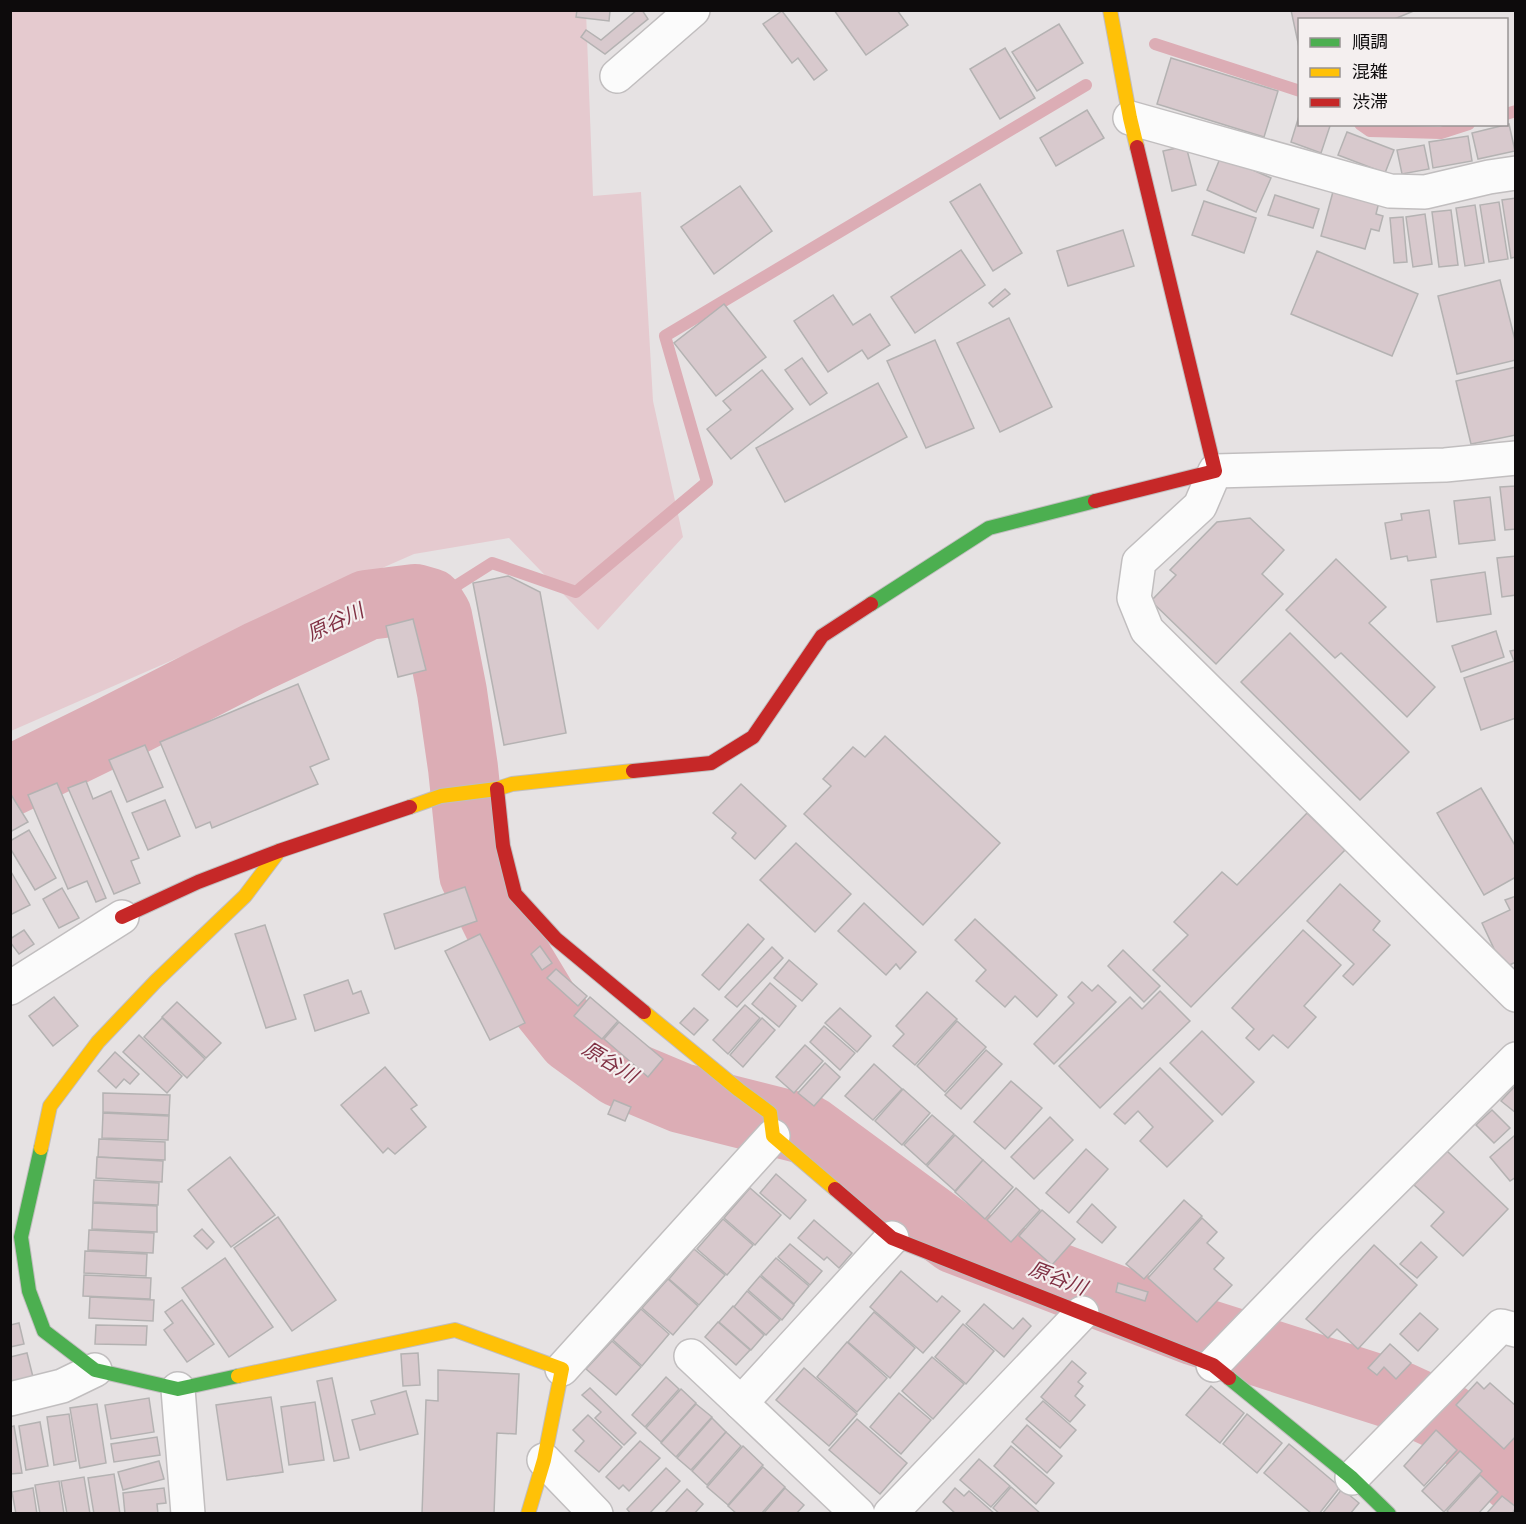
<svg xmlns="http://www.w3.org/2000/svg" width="1526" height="1524" viewBox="0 0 1526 1524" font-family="'Work Sans','Noto Sans JP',sans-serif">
<rect width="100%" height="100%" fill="#e6e2e3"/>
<!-- green -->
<path fill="#e5cacf" d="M11 11H586L593 196 641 192 653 401 683 537 598 630 509 538 414 554 11 731Z"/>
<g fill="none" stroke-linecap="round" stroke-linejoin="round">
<!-- stream -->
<g stroke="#dcadb5" stroke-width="12">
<path d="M1155 44 1300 91"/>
<path d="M1506 114 1516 111"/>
<path d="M1360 124 1370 131 1441 133 1469 124"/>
<path d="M429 603 492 563 576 592 707 482 665 336 1086 85"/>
</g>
<!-- river -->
<path stroke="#dcadb5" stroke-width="70" d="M10 781 106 734 259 656 367 605 415 599 429 603 437 616 452 692 463 768 474 874 509 945 544 1003 572 1038 619 1072 681 1098 808 1130 956 1239 1196 1331 1399 1396 1447 1418 1516 1479"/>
</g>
<!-- building -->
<g fill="#d8c9cd" stroke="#b4b2b2" stroke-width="1.5">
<path d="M577 10 610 11 609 21 576 17Z"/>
<path d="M637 10H642L648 19 605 54 581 37 586 30 601 40Z"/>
<path d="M834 10H897L908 25 866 55Z"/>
<path d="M1291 10H1416L1392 20H1300V52Z"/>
<path d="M782 11 827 70 814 80 798 58 792 63 763 24Z"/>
<path d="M1059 24 1083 63 1037 91 1012 52Z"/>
<path d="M1005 48 1035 98 1000 119 970 69Z"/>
<path d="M1171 58 1278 91 1264 137 1157 104Z"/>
<path d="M1087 110 1104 138 1056 166 1040 138Z"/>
<path d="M1299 116 1300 124H1326L1330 126 1321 153 1291 142Z"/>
<path d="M1509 124 1515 151 1478 159 1472 133Z"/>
<path d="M1347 132 1394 150 1385 173 1338 155Z"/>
<path d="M1468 136 1472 161 1433 168 1429 142Z"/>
<path d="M1424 145 1429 169 1402 174 1397 150Z"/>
<path d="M1186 146 1196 185 1172 191 1163 151Z"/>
<path d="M1221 156 1271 178 1256 212 1207 190Z"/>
<path d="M980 184 1022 253 993 271 950 202Z"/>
<path d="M740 186 772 231 714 274 681 227Z"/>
<path d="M1334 188 1379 202 1376 214 1383 216 1379 231 1371 229 1365 249 1321 236Z"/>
<path d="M1275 195 1319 209 1313 228 1268 215Z"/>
<path d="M1516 198V257L1511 258 1502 200Z"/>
<path d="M1204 201 1256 218 1244 253 1192 235Z"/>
<path d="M1499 202 1508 259 1489 262 1480 205Z"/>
<path d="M1475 205 1484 263 1465 266 1456 208Z"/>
<path d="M1451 210 1458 265 1439 267 1432 212Z"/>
<path d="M1425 214 1432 264 1413 267 1406 217Z"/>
<path d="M1403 217 1407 262 1394 263 1390 218Z"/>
<path d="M1123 230 1134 266 1068 286 1057 251Z"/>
<path d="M961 250 985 285 915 333 891 297Z"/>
<path d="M1317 251 1418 294 1392 356 1291 314Z"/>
<path d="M1500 280 1516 344V360L1457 374 1438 296Z"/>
<path d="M1005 289 1010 294 993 307 989 303Z"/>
<path d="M833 295 853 325 870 314 890 345 868 359 862 350 828 372 794 321Z"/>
<path d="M724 304 766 357 716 396 674 343Z"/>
<path d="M1009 318 1052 407 1000 432 957 343Z"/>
<path d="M935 340 974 428 926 448 887 361Z"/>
<path d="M802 358 827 393 810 405 785 370Z"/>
<path d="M1516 367V435L1471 444 1456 381Z"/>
<path d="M762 370 793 409 731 459 707 429 731 410 723 401Z"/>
<path d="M878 383 907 437 785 502 756 448Z"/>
<path d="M1516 486V529L1505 530 1500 487Z"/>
<path d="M1490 497 1495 540 1459 544 1454 501Z"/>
<path d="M1429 510 1436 557 1408 561 1407 556 1391 559 1385 523 1402 520 1401 514Z"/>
<path d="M1250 518 1284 550 1262 574 1283 594 1216 664 1151 601 1176 575 1170 570 1217 522Z"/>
<path d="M1516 556V595L1502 597 1497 558Z"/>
<path d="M1336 559 1386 607 1369 623 1435 687 1407 717 1341 653 1335 658 1286 610Z"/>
<path d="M1485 572 1491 614 1437 622 1431 580Z"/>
<path d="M508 576 540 592 566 733 504 745 473 583Z"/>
<path d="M413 619 426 670 398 677 386 626Z"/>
<path d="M1496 631 1504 657 1461 672 1452 646Z"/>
<path d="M1290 633 1409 752 1360 800 1241 682Z"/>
<path d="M1516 650V718L1481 730 1464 678 1514 661 1510 651Z"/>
<path d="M298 684 329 759 310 767 318 784 212 828 210 822 196 828 160 742Z"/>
<path d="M885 736 1000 843 923 925 804 814 831 786 823 779 853 747 865 757Z"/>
<path d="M145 745 163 787 127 802 109 760Z"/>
<path d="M86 781 93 799 111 791 139 858 131 861 140 883 114 894 68 788Z"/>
<path d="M57 783 106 898 96 902 87 881 68 889 28 795Z"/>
<path d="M741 784 786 826 755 859 732 838 736 833 713 813Z"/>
<path d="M1481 788 1516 847V877L1484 895 1437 813Z"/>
<path d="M10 793 28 822 10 832Z"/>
<path d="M165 800 180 836 148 850 132 813Z"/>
<path d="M1307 813 1345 850 1191 1007 1153 970 1188 935 1174 922 1222 872 1237 885Z"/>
<path d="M29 830 56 878 35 890 10 848V841Z"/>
<path d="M796 843 851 894 815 932 760 880Z"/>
<path d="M10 870 30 905 10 915Z"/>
<path d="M1340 884 1380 921 1373 930 1390 945 1353 985 1343 976 1354 964 1307 921Z"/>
<path d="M465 887 477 921 395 949 384 914Z"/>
<path d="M62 888 79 918 59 928 43 899Z"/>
<path d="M1516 896V962L1503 968 1482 923 1510 910 1505 900Z"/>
<path d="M864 903 916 952 900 969 896 964 886 975 838 931Z"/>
<path d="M975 919 1057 995 1037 1017 1015 996 1005 1007 976 981 986 970 955 940Z"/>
<path d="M748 924 764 939 719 990 702 975Z"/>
<path d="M265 925 296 1019 266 1028 235 934Z"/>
<path d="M24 930 34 944 19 954 10 942V939Z"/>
<path d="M1303 930 1341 965 1304 1006 1316 1017 1288 1048 1273 1035 1259 1050 1246 1038 1254 1029 1232 1008Z"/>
<path d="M480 934 525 1023 490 1040 445 951Z"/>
<path d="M540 946 552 963 542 970 531 954Z"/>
<path d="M772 947 783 958 737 1007 725 997Z"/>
<path d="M1123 950 1160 986 1144 1002 1108 966Z"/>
<path d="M789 960 817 984 802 1001 774 978Z"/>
<path d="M556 969 587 996 578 1006 547 978Z"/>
<path d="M348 980 353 994 361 991 369 1013 315 1031 304 995Z"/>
<path d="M1082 982 1092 991 1098 985 1116 1002 1054 1064 1034 1044 1074 1003 1068 997Z"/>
<path d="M770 983 796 1006 779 1027 752 1004Z"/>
<path d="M1160 991 1190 1021 1100 1108 1059 1066 1130 997 1142 1009Z"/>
<path d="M927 992 957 1019 915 1065 893 1046 904 1034 896 1026Z"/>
<path d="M54 997 78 1026 53 1046 29 1016Z"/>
<path d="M590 997 618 1021 602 1039 574 1016Z"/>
<path d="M177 1002 221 1043 206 1058 162 1017Z"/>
<path d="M745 1005 760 1018 728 1054 713 1040Z"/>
<path d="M694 1008 708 1020 694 1035 680 1023Z"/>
<path d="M840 1008 871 1036 857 1052 825 1023Z"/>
<path d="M162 1018 205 1059 187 1078 144 1037Z"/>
<path d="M762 1018 775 1030 743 1067 730 1055Z"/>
<path d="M957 1021 986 1047 945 1092 917 1066Z"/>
<path d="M619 1022 663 1059 648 1077 604 1039Z"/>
<path d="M824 1026 855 1053 840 1070 810 1042Z"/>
<path d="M1202 1031 1254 1082 1222 1115 1170 1063Z"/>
<path d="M139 1035 182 1076 167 1093 123 1052Z"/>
<path d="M805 1045 823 1061 794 1093 776 1077Z"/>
<path d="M986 1050 1002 1064 961 1109 945 1095Z"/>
<path d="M115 1052 139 1074 130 1084 124 1079 116 1088 98 1071Z"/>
<path d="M825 1063 840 1077 814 1106 798 1093Z"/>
<path d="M874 1064 902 1089 873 1120 845 1096Z"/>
<path d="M385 1067 417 1105 411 1109 426 1127 395 1154 388 1148 383 1153 341 1105Z"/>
<path d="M1160 1068 1213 1121 1167 1167 1140 1141 1153 1127 1138 1111 1125 1124 1114 1114Z"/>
<path d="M1011 1081 1042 1108 1005 1149 974 1122Z"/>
<path d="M1516 1085V1113L1501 1101Z"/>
<path d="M903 1089 930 1113 902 1145 875 1121Z"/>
<path d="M103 1093 170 1095 169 1115 103 1112Z"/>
<path d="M614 1100 631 1107 625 1121 608 1114Z"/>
<path d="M1492 1110 1510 1128 1494 1143 1476 1125Z"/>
<path d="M103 1113 169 1116 168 1140 102 1138Z"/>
<path d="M932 1115 954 1134 926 1165 904 1145Z"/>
<path d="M1050 1117 1073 1140 1034 1179 1011 1157Z"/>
<path d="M955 1135 983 1160 955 1191 927 1166Z"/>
<path d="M1514 1136 1516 1138V1177L1510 1181 1490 1157Z"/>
<path d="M99 1139 165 1142V1160L98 1157Z"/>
<path d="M1086 1149 1108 1169 1069 1213 1046 1193Z"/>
<path d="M1447 1151 1508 1209 1463 1256 1431 1226 1444 1212 1414 1185Z"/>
<path d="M97 1157 163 1161 162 1182 96 1178Z"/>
<path d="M230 1157 275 1215 231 1247 188 1190Z"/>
<path d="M983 1160 1013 1187 985 1219 955 1192Z"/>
<path d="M776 1174 806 1200 790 1219 760 1193Z"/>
<path d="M94 1180 159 1183 158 1205 93 1202Z"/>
<path d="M750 1188 781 1215 755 1245 724 1218Z"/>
<path d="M1016 1188 1040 1210 1011 1242 987 1220Z"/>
<path d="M1184 1200 1202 1216 1144 1279 1126 1264Z"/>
<path d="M93 1203 157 1206V1232L92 1229Z"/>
<path d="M1092 1204 1116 1227 1102 1243 1077 1222Z"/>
<path d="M1042 1210 1075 1239 1052 1265 1019 1236Z"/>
<path d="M278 1217 336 1300 292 1331 234 1248Z"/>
<path d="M1202 1218 1217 1232 1207 1243 1224 1258 1214 1269 1232 1285 1197 1322 1148 1278Z"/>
<path d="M723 1219 753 1245 727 1275 697 1249Z"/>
<path d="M814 1220 852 1253 839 1268 827 1257 824 1260 798 1238Z"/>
<path d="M202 1229 214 1242 207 1249 194 1236Z"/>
<path d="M89 1230 154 1233 153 1253 88 1250Z"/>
<path d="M1421 1242 1437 1257 1417 1278 1400 1264Z"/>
<path d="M790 1244 822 1271 810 1285 778 1257Z"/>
<path d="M1374 1245 1417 1285 1358 1349 1337 1329 1328 1338 1306 1319Z"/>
<path d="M694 1249 725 1275 699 1305 669 1279Z"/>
<path d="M85 1251 147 1254 146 1276 84 1273Z"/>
<path d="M225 1258 273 1327 229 1357 182 1288Z"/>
<path d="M776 1258 809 1286 794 1304 761 1275Z"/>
<path d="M901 1271 937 1302 942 1296 960 1311 923 1353 870 1307Z"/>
<path d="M84 1275 151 1278 150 1299 83 1296Z"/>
<path d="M760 1276 794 1305 782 1320 748 1290Z"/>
<path d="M668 1279 698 1306 673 1335 642 1308Z"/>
<path d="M1118 1283 1148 1292 1145 1301 1116 1292Z"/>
<path d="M747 1291 780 1320 766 1335 734 1307Z"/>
<path d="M90 1297 154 1300 153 1321 89 1318Z"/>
<path d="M182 1300 214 1344 187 1362 164 1330 173 1323 165 1312Z"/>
<path d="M984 1304 1013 1329 1023 1318 1031 1326 1004 1357 966 1324Z"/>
<path d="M733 1306 764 1335 751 1350 719 1322Z"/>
<path d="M641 1309 669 1334 642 1366 613 1340Z"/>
<path d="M874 1312 915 1348 890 1378 848 1342Z"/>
<path d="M1420 1313 1438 1329 1418 1351 1400 1334Z"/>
<path d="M718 1322 750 1350 736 1365 705 1337Z"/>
<path d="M19 1323 24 1344 10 1347V1325Z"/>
<path d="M963 1324 994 1351 966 1384 935 1357Z"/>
<path d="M96 1325 147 1326 146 1345 95 1344Z"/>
<path d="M612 1341 641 1367 616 1395 586 1369Z"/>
<path d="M847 1342 887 1378 857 1412 817 1377Z"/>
<path d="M1390 1344 1411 1363 1396 1379 1384 1367 1377 1375 1368 1368Z"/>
<path d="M27 1353 33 1377 10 1383V1357Z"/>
<path d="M418 1353 420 1385 403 1386 401 1354Z"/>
<path d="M932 1357 964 1384 933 1419 902 1391Z"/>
<path d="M1072 1361 1086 1373 1078 1382 1083 1386 1075 1396 1085 1405 1070 1422 1041 1397Z"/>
<path d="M804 1368 857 1414 829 1446 776 1400Z"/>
<path d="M438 1370 519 1374 516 1434 497 1433 494 1514H422L426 1400 438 1401Z"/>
<path d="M666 1377 679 1389 645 1427 632 1415Z"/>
<path d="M332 1378 349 1458 334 1461 317 1381Z"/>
<path d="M1477 1382 1484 1389 1490 1383 1516 1406V1436L1504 1449 1456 1405Z"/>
<path d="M1211 1386 1244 1413 1220 1443 1186 1415Z"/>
<path d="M590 1388 636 1433 624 1445 595 1418 601 1412 582 1395Z"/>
<path d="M681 1389 696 1403 661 1442 646 1428Z"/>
<path d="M406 1391 418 1434 360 1450 352 1420 375 1414 371 1401Z"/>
<path d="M899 1393 931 1420 901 1454 870 1427Z"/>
<path d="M271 1397 283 1472 227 1480 216 1405Z"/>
<path d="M149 1398 154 1432 111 1439 105 1405Z"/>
<path d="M1043 1401 1076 1430 1060 1448 1026 1419Z"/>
<path d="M315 1402 324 1460 289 1465 281 1407Z"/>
<path d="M97 1404 106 1463 80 1468 70 1408Z"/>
<path d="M696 1404 712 1417 676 1457 661 1443Z"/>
<path d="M69 1414 76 1461 54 1465 47 1417Z"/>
<path d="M1247 1414 1282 1443 1257 1473 1223 1444Z"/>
<path d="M588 1415 622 1447 599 1472 575 1451 584 1441 573 1430Z"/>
<path d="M712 1418 726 1432 691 1470 677 1458Z"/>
<path d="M857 1419 907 1463 880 1494 829 1450Z"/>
<path d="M40 1422 48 1466 26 1470 19 1426Z"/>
<path d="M1027 1425 1062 1456 1047 1473 1012 1442Z"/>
<path d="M14 1426 22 1473 10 1474V1427Z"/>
<path d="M1436 1430 1457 1450 1424 1486 1404 1466Z"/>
<path d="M726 1432 741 1446 707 1485 692 1471Z"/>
<path d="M157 1437 160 1455 114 1462 111 1444Z"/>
<path d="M640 1441 660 1458 629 1491 623 1485 619 1489 606 1477Z"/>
<path d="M1289 1444 1340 1487 1319 1514H1312L1264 1473Z"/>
<path d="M743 1446 763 1465 728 1505 707 1487Z"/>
<path d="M1011 1446 1054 1483 1036 1504 994 1466Z"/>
<path d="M1460 1451 1482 1471 1444 1512 1422 1491Z"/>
<path d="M979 1459 1010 1486 991 1507 960 1480Z"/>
<path d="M159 1461 164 1479 123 1490 118 1472Z"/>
<path d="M763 1467 785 1487 761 1514H737L728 1506Z"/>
<path d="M666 1468 680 1481 649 1514H631L627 1509Z"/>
<path d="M114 1474 120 1514H94L88 1478Z"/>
<path d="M1480 1475 1498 1492 1478 1514H1450L1447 1511Z"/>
<path d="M84 1477 90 1514H67L61 1481Z"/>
<path d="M59 1481 64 1514H40L35 1485Z"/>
<path d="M1011 1487 1041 1514H1000L993 1508Z"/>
<path d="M33 1488 37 1514H16L12 1492Z"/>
<path d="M164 1488 166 1503 157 1504 158 1514H125L123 1493Z"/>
<path d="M785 1488 804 1505 796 1514H763Z"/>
<path d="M955 1488 964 1496 969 1491 995 1514H956L943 1502Z"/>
<path d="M687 1489 703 1504 694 1514H664Z"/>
<path d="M1342 1489 1359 1503 1350 1514H1322Z"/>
<path d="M1502 1496 1516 1507 1512 1514H1486Z"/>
</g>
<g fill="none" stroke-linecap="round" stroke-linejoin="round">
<defs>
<g id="street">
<path d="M617 76 693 10"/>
<path d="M1130 118 1390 191 1425 192 1489 177 1516 173"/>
<path d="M1516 458 1445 465 1215 471 1200 506 1139 562 1134 598 1147 630 1516 995"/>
<path d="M10 988 122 917"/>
<path d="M691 1356 741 1403"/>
<path d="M1213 1365 1328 1246 1516 1059"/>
<path d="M562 1369 773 1136"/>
<path d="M178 1389 188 1514"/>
<path d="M10 1399 62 1386 95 1370"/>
<path d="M544 1460 596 1514"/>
<path d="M1352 1478 1501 1326 1516 1330"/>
<path d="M858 1514 741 1403 892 1238"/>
<path d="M890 1514 1082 1313"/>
</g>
<g id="fast">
<path d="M871 604 989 528 1095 501"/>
<path d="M41 1148 21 1237 29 1291 44 1331 95 1370 178 1389 238 1376"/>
<path d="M1229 1378 1352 1478 1389 1514"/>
</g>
<g id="slow">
<path d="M1110 10 1130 118 1137 147"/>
<path d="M410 807 441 796 497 789 512 784 633 771"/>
<path d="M644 1012 739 1090 770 1113 773 1136 835 1189"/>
<path d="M41 1148 50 1106 98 1042 156 981 245 896 279 851"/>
<path d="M238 1376 455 1330 562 1369 544 1460 528 1514"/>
</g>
<g id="jam">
<path d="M1095 501 1215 471 1137 147"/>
<path d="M633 771 711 763 753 737 822 636 871 604"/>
<path d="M497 789 503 846 515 894 556 939 644 1012"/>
<path d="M122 917 198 882 279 851 410 807"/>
<path d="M835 1189 892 1238 1213 1365 1229 1378"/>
</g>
</defs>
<!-- street casing -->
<use href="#street" stroke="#c1bebf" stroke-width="36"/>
<!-- fast casing -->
<use href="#fast" stroke="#c1bebf" stroke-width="16"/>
<!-- slow casing -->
<use href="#slow" stroke="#c1bebf" stroke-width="16"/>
<!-- jam casing -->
<use href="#jam" stroke="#c1bebf" stroke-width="16"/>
<!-- street -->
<use href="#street" stroke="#fbfbfb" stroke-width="33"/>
<!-- fast -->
<use href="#fast" stroke="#4caf50" stroke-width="14"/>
<!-- slow -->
<use href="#slow" stroke="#ffc107" stroke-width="14"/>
<!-- jam -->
<use href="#jam" stroke="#c62828" stroke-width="14"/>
</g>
<g text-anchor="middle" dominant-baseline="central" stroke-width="4.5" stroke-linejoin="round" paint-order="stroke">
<!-- water labels -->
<g font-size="20" font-style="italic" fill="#803144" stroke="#f4efef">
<text transform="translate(335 622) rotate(-25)">原谷川</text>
<text transform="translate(610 1062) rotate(31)">原谷川</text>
<text transform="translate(1058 1278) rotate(21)">原谷川</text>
</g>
</g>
<!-- border -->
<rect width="1526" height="1524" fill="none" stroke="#0d0b0c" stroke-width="24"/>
<!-- legend -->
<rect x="1298" y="18" width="210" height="108" fill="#f4efef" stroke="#989494" stroke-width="1.5"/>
<rect x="1310" y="38" width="30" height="9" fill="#4caf50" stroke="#989494" stroke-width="1.5"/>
<text x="1352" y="48" font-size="18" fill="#0d0b0c">順調</text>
<rect x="1310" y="68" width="30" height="9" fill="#ffc107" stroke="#989494" stroke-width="1.5"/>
<text x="1352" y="78" font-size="18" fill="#0d0b0c">混雑</text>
<rect x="1310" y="98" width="30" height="9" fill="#c62828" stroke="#989494" stroke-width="1.5"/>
<text x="1352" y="108" font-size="18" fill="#0d0b0c">渋滞</text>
</svg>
